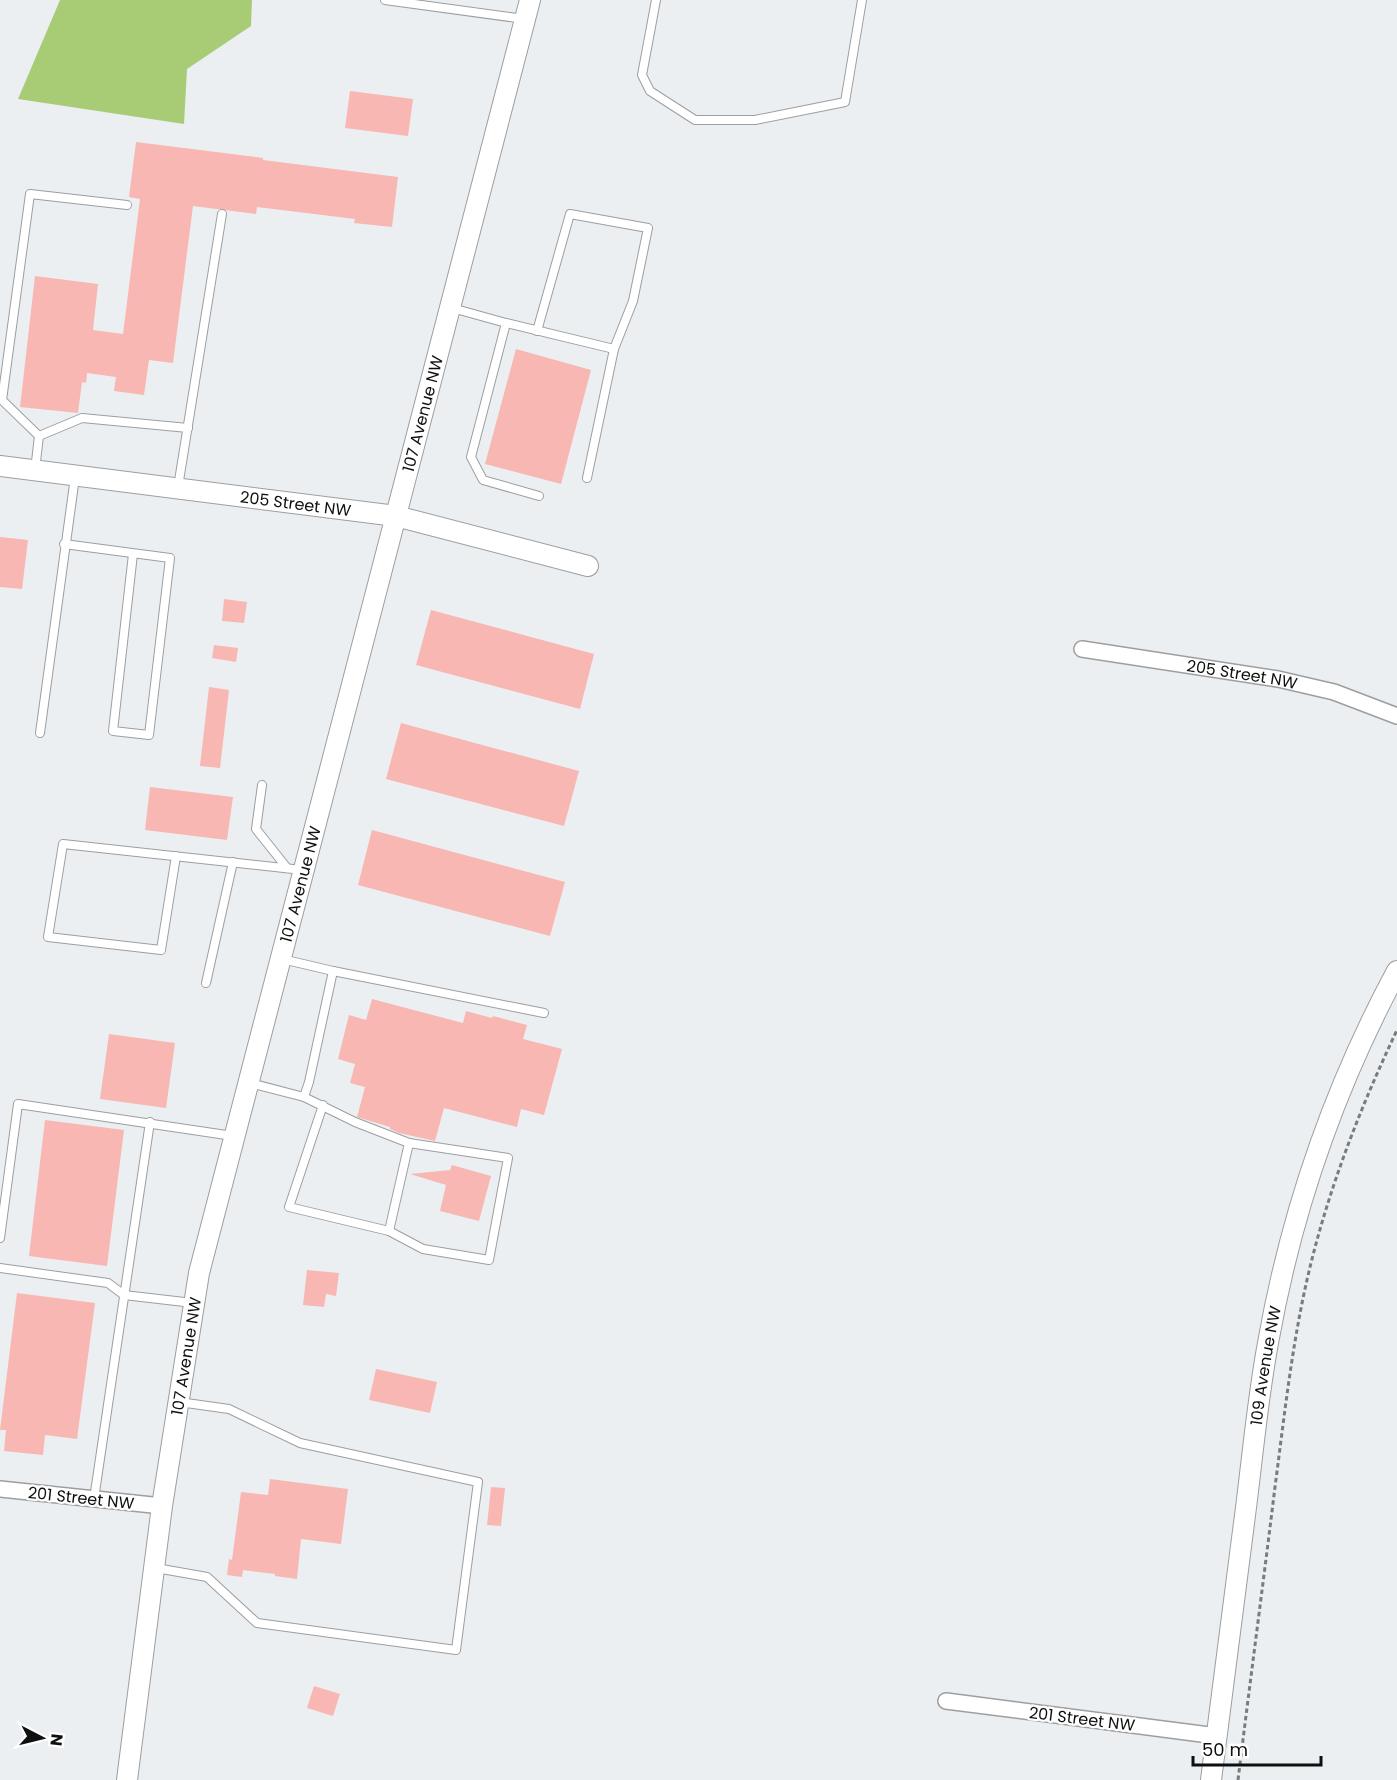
<svg xmlns="http://www.w3.org/2000/svg" width="1397" height="1780" viewBox="0 0 1397 1780" font-family="Poppins,sans-serif">
<rect width="100%" height="100%" fill="#eceff1"/>
<!-- green -->
<path fill="#a8cc75" d="M60 0H252L251 26 187 69 184 124 18 99Z"/>
<!-- building -->
<g fill="#f8b7b2">
<path d="M350 91 413 99 408 136 345 128Z"/>
<path d="M136 142 263 158V160L398 177 392 227 354 223 355 219 257 207 256 214 193 206 173 363 149 360 144 395 114 391 116 377 87 373 86 383 82 382 78 413 20 407 35 276 98 284 93 330 123 334 140 199 129 197Z"/>
<path d="M516 349 591 370 561 484 485 464Z"/>
<path d="M0 537 28 540 22 589 0 587Z"/>
<path d="M224 599 247 602 244 623 222 621Z"/>
<path d="M431 610 594 654 580 709 416 665Z"/>
<path d="M214 645 238 648 236 662 212 658Z"/>
<path d="M209 687 229 690 220 768 200 766Z"/>
<path d="M401 723 579 771 564 826 386 779Z"/>
<path d="M150 787 233 797 227 840 145 830Z"/>
<path d="M372 830 565 882 550 936 358 885Z"/>
<path d="M372 999 463 1023 466 1011 492 1018 493 1016 527 1025 523 1039 562 1049 544 1115 521 1109 517 1127 444 1108 435 1141 399 1133 390 1129V1127L357 1117 365 1087 350 1083 355 1064 338 1059 349 1015 366 1020Z"/>
<path d="M109 1034 175 1043 166 1108 100 1099Z"/>
<path d="M45 1120 124 1130 107 1266 29 1256Z"/>
<path d="M452 1165 491 1176 479 1221 440 1211 446 1185 410 1174 450 1170Z"/>
<path d="M307 1270 339 1273 336 1296 326 1294 324 1307 303 1305Z"/>
<path d="M17 1293 95 1303 77 1439 45 1435 43 1455 4 1451 6 1430H0Z"/>
<path d="M376 1369 437 1382 430 1413 369 1400Z"/>
<path d="M270 1479 348 1489 341 1544 301 1539 297 1579 275 1576V1574L243 1570 242 1577 227 1575 229 1559 232 1560 241 1492 268 1495Z"/>
<path d="M491 1487 505 1488 501 1526 487 1525Z"/>
<path d="M314 1686 340 1694 333 1716 307 1708Z"/>
</g>
<g fill="none" stroke-linecap="round" stroke-linejoin="round">
<defs>
<g id="service">
<path d="M385 0 524 19"/>
<path d="M656 0 642 75 650 91 695 120H755L845 102 862 0"/>
<path d="M452 308 506 323 471 457 483 480 539 496"/>
<path d="M506 323 614 349 587 478"/>
<path d="M537 331 570 214 648 228 633 301 614 349"/>
<path d="M39 436 2 400 30 194 127 205"/>
<path d="M35 470 39 436 82 418 188 428"/>
<path d="M178 487 222 214"/>
<path d="M64 544 170 558 149 735 113 731 133 554"/>
<path d="M40 733 75 477"/>
<path d="M262 785 256 829 287 868"/>
<path d="M176 856 161 950 48 937 63 844 302 870"/>
<path d="M333 971 544 1013"/>
<path d="M206 983 233 862"/>
<path d="M250 1083 304 1097 309 1082 333 971 282 959"/>
<path d="M304 1097 355 1122 409 1143 508 1158 489 1260 423 1249 389 1231 289 1207 323 1105"/>
<path d="M389 1231 409 1143"/>
<path d="M0 1238 18 1104 233 1136"/>
<path d="M0 1268 108 1283 124 1295 193 1303"/>
<path d="M94 1499 150 1122"/>
<path d="M156 1568 207 1577 257 1623 456 1650 478 1482 300 1443 229 1409 179 1402"/>
</g>
<g id="minor">
<path id="s1" d="M1082 649 1278 679 1334 692 1397 716"/>
<path d="M0 1489 162 1506"/>
<path d="M946 1701 1217 1736"/>
</g>
<g id="tertiary">
<path id="s2" d="M0 466 396 516 588 566"/>
<path id="s3" d="M127 1780 162 1506 199 1273 530 0"/>
<path id="s4" d="M1211 1780C1222 1694 1233 1609 1244 1523 1252 1463 1257 1402 1268 1343 1291 1213 1334 1088 1397 971"/>
</g>
</defs>
<!-- service casing -->
<use href="#service" stroke="#9c9ea0" stroke-width="10"/>
<!-- minor casing -->
<use href="#minor" stroke="#9c9ea0" stroke-width="18"/>
<!-- tertiary casing -->
<use href="#tertiary" stroke="#9c9ea0" stroke-width="22"/>
<!-- path -->
<path stroke="#797b7c" stroke-width="3" stroke-dasharray="4.5 3" stroke-linecap="butt" d="M1238 1780C1250 1682 1263 1585 1275 1487 1285 1411 1293 1334 1312 1259 1332 1180 1362 1104 1397 1030"/>
<!-- service -->
<use href="#service" stroke="#fff" stroke-width="8"/>
<!-- minor -->
<use href="#minor" stroke="#fff" stroke-width="15"/>
<!-- tertiary -->
<use href="#tertiary" stroke="#fff" stroke-width="20"/>
</g>
<g text-anchor="middle" dominant-baseline="central" stroke-width="4.5" stroke-linejoin="round" paint-order="stroke">
<!-- street labels -->
<g font-size="16" fill="#0e0f0f" stroke="#fff">
<text stroke="none"><textPath href="#s3" startOffset="1400">107 Avenue NW</textPath></text>
<text stroke="none"><textPath href="#s2" startOffset="298">205 Street NW</textPath></text>
<text stroke="none"><textPath href="#s1" startOffset="162">205 Street NW</textPath></text>
<text stroke="none"><textPath href="#s3" startOffset="914">107 Avenue NW</textPath></text>
<text stroke="none"><textPath href="#s3" startOffset="428">107 Avenue NW</textPath></text>
<text stroke="none"><textPath href="#s4" startOffset="418">109 Avenue NW</textPath></text>
<text transform="translate(81 1498) rotate(6)">201 Street NW</text>
<text transform="translate(1082 1719) rotate(7)">201 Street NW</text>
</g>
</g>
<!-- north arrow -->
<g transform="translate(42 1738) rotate(97)" stroke="#ffffff" stroke-width="4.5" paint-order="stroke">
<path d="M0-4.5L10 22L0 15L-10 22Z" fill="#0e0f0f"/>
<text y="-9" font-size="16" font-weight="bold" text-anchor="middle" fill="#0e0f0f">N</text>
</g>
<!-- scale -->
<path d="M1193 1756v9h128v-9" fill="none" stroke="#0e0f0f" stroke-width="3"/>
<text x="1202" y="1756" font-size="18" fill="#0e0f0f" stroke="#ffffff" stroke-width="4.5" paint-order="stroke">50 m</text>
</svg>
